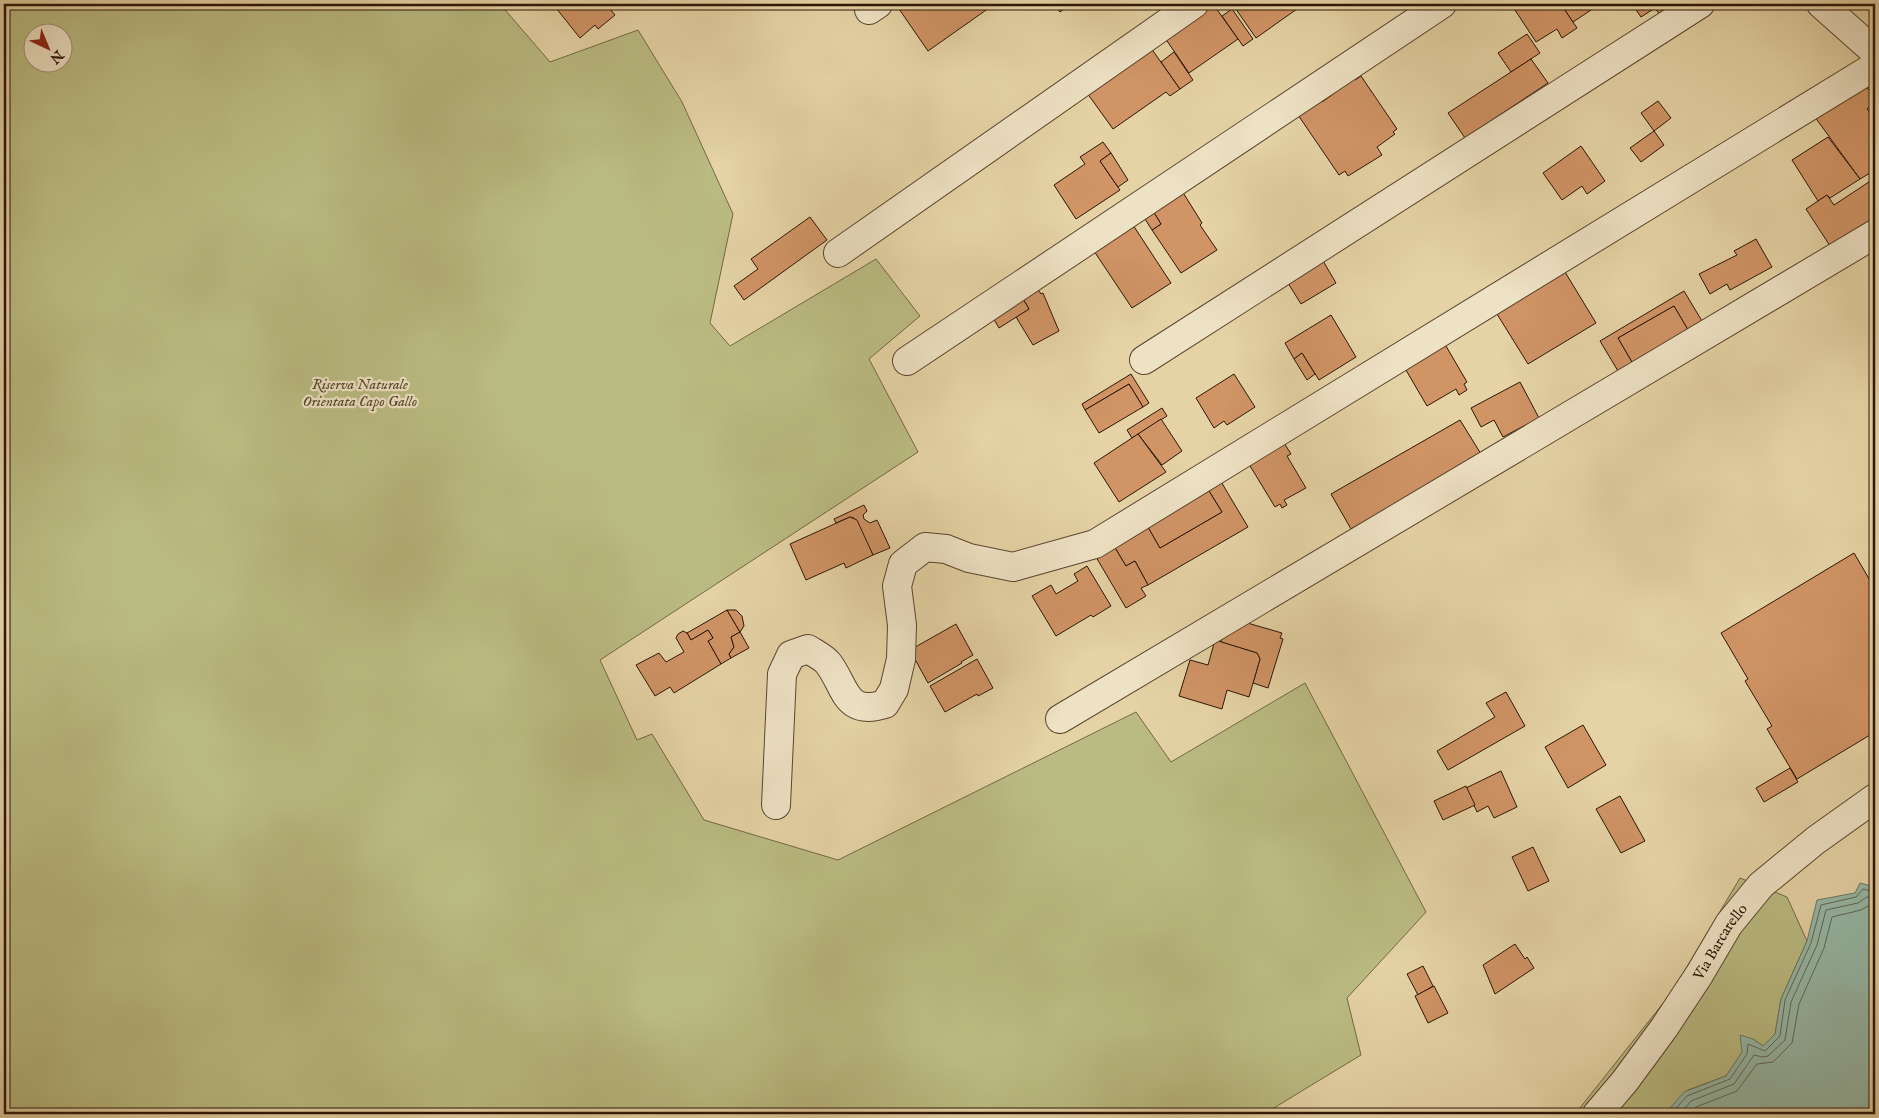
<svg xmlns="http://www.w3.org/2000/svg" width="1879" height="1118" viewBox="0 0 1879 1118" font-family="'IM FELL English',serif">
<rect width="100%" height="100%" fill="#e5d3a5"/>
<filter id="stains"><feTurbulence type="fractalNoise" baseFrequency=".004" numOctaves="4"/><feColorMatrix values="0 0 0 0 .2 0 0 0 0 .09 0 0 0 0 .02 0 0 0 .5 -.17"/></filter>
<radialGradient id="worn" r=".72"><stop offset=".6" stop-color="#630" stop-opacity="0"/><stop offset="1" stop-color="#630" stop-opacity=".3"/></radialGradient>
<!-- green -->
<g fill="#babb82" stroke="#736844" fill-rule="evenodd">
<path d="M4 4H500L550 62 638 30 682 102 733 214 710 323 730 346 876 259 920 316 869 359 918 452 600 660 637 740 652 734 704 820 838 860 1136 712 1171 762 1305 683 1426 912 1347 998 1361 1055 1264 1114H4ZM32 32H62V62H32Z"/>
<path d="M1740 878 1787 897 1807 941 1781 999 1775 1034 1763 1046 1753 1039 1726 1076 1688 1090 1665 1114H1575L1672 992Z"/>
</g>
<!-- water -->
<path fill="#96b8a7" stroke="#6c7767" d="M1860 883 1875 887V1114H1665L1684 1092 1726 1076 1742 1052 1740 1035 1753 1039 1763 1046 1775 1034 1781 999 1807 941 1817 900 1855 893Z"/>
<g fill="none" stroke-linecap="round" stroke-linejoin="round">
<!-- shore -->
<g stroke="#616657" stroke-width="1">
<path d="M1671 1114 1687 1096 1730 1079 1747 1054 1748 1044 1765 1051 1780 1036 1785 1000 1811 943 1821 905 1856 897 1863 889 1875 892"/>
<path d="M1680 1114 1691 1101 1734 1084 1754 1055 1762 1057 1768 1056 1785 1040 1791 1002 1817 945 1826 910 1858 903 1867 897 1875 898"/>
<path d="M1689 1114 1696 1107 1737 1091 1757 1064 1773 1062 1792 1043 1799 1004 1824 948 1832 917 1861 910 1870 905H1875"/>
</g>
</g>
<!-- building -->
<g fill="#d09465" stroke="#2c1507" fill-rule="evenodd">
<path d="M561 4H606L615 15 598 29 595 25 580 38 556 8Z"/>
<path d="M899 4H986L989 8 928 51 897 6Z"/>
<path d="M1054 4H1071L1060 12Z"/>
<path d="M1207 4H1213L1238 39 1189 73 1163 35Z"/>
<path d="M1234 4H1304L1256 38 1233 5Z"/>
<path d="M1511 4H1544L1546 7 1551 4H1561L1577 28 1562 38 1557 29 1536 42Z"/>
<path d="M1561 4H1600L1573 22Z"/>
<path d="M1632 4H1674L1676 7 1661 16 1655 8 1641 17Z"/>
<path d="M1232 9 1253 39 1243 46 1222 16Z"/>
<path d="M1527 34 1540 53 1511 72 1498 53Z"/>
<path d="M1146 41 1180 89 1170 96 1166 92 1113 129 1082 86Z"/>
<path d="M1174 52 1193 80 1180 89 1161 62Z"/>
<path d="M1531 59 1548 83 1465 138 1448 113Z"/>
<path d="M1352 75 1355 80 1361 76 1397 129 1393 132 1395 134 1377 147 1382 155 1348 176 1345 171 1339 175 1296 112 1318 97 1322 102 1332 95 1329 91Z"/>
<path d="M1862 83 1875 96V103L1867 109 1875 118V170L1860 179 1812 113Z"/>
<path d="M1658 101 1671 118 1654 131 1641 113Z"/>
<path d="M1654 131 1664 145 1641 162 1630 148Z"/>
<path d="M1828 137 1860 179 1830 198 1827 195 1818 201 1792 160Z"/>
<path d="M1103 142 1111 153 1100 161 1120 190 1076 219 1054 185 1085 164 1080 157Z"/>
<path d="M1581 146 1605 181 1587 194 1582 186 1562 200 1543 173Z"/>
<path d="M1111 153 1128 180 1118 187 1100 161Z"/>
<path d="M1875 178V226L1834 252 1806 209 1827 195 1834 205Z"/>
<path d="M1182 191 1202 223 1200 225 1217 250 1181 273 1152 230 1161 224 1153 211Z"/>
<path d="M1140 211H1153L1161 224 1152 230Z"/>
<path d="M810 217 827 240 744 300 734 286 758 269 751 259Z"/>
<path d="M1131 222 1171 283 1132 308 1092 248Z"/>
<path d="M1756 239 1772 267 1730 290 1727 284 1710 294 1699 274 1737 255 1734 251Z"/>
<path d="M1319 254 1336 283 1301 304 1283 275Z"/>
<path d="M1565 272 1596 323 1528 364 1497 314Z"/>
<path d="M1032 280 1041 294 1043 293 1059 331 1033 345 1016 317 1029 309 1017 289Z"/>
<path d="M1017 289 1029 309 999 328 988 309Z"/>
<path d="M1684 291 1705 326 1691 335 1674 306 1618 338 1635 367 1621 376 1600 341Z"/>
<path d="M1674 306 1691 335 1635 367 1618 338Z"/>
<path d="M1331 315 1356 357 1319 380 1302 353 1294 359 1285 343Z"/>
<path d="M1443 341 1467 382 1464 384 1467 390 1459 395 1456 389 1427 406 1403 365Z"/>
<path d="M1302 353 1315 374 1307 380 1294 359Z"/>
<path d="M1131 374 1149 403 1143 407 1129 384 1085 410 1082 404Z"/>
<path d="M1234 374 1255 407 1227 425 1224 421 1214 428 1196 398Z"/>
<path d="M1520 382 1539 418 1503 437 1494 420 1481 427 1471 408Z"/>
<path d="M1129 384 1143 407 1099 433 1085 410Z"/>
<path d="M1162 408 1167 416 1132 438 1127 430Z"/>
<path d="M1161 419 1182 451 1162 465 1138 434Z"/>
<path d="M1460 420 1481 454 1351 529 1331 494Z"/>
<path d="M1138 434 1166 472 1119 502 1094 463Z"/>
<path d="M1279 435 1291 454 1287 456 1306 488 1284 500 1287 505 1282 508 1280 504 1275 507 1244 456Z"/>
<path d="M1220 480 1248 527 1148 585 1135 561 1126 566 1114 546ZM1209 491 1222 512 1160 548 1148 527Z"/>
<path d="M1209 491 1222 512 1160 548 1148 527Z"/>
<path d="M864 505 867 511 863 515 864 519 870 523 877 520 890 548 873 555 854 518 850 517 836 523 834 519Z"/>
<path d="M850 517 857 520 873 555 846 568 844 563 806 580 790 544Z"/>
<path d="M1114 546 1126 566 1135 561 1148 585 1141 588 1146 596 1126 608 1096 557Z"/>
<path d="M1854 553 1875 589V732L1797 779 1767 729 1772 726 1745 681 1748 679 1721 633Z"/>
<path d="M1087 566 1111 606 1093 617 1091 615 1056 636 1032 596 1051 585 1056 594 1078 581 1074 574Z"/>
<path d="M727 610 740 632 731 637 734 647 729 654 731 658 721 664 708 641 713 638 708 630 691 640 687 633Z"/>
<path d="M727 610H736L742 616 744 626 740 632Z"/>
<path d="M1237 620 1282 633 1280 638 1283 639 1268 688 1253 683 1260 659 1257 653 1221 642 1227 622Z"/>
<path d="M956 624 973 655 961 662 962 663 928 683 910 650Z"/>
<path d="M708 630 713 638 708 641 721 664 674 693 670 687 655 696 636 665 659 653 666 662 684 652 676 638 678 634 683 631 687 633 691 640Z"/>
<path d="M740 632 749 648 731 658 729 654 734 647 731 637Z"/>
<path d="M1215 640 1257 653 1260 659 1249 697 1227 690 1222 709 1179 696 1190 660 1208 665Z"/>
<path d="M977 659 993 688 978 696 977 694 945 712 930 686Z"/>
<path d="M1506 692 1525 726 1448 770 1437 751 1495 717 1486 703Z"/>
<path d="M1583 725 1606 765 1568 788 1545 747Z"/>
<path d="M1790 768 1798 782 1764 802 1756 788Z"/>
<path d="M1501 771 1517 807 1494 818 1488 806 1477 812 1466 788Z"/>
<path d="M1466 786 1475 805 1443 820 1434 801Z"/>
<path d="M1620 796 1645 841 1621 853 1596 809Z"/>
<path d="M1533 847 1549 881 1528 891 1512 857Z"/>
<path d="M1515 944 1525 959 1527 957 1534 968 1495 994 1483 965Z"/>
<path d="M1423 966 1433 986 1418 995 1407 974Z"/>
<path d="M1434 986 1448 1013 1428 1023 1415 996Z"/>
</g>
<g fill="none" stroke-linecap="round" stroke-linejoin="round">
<defs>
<g id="minor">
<path d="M1821 4 1875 52"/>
<path d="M869 10 878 4"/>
<path d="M838 253 1194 4"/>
<path d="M1144 360 1700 4"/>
<path d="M907 361 1442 4"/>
<path d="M1060 719 1875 234"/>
<path d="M776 805 782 674 791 655 808 649C814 653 823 657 828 663 846 686 844 717 885 704L894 689 901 659 902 625 897 586 903 564 925 547 946 549 969 558 1013 567 1095 544 1875 66"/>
<path id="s1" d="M1597 1114 1625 1081 1664 1028 1699 975 1729 924 1761 885 1816 840 1875 798"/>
</g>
</defs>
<!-- minor casing -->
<use href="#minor" stroke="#5a442e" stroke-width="30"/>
<!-- minor -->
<use href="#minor" stroke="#eee2c4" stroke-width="28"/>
</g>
<g text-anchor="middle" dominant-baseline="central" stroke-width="4.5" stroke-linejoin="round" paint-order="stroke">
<!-- park labels -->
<g font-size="15" font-style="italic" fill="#57472c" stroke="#eee2c4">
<text x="360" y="384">Riserva Naturale<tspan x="360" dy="17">Orientata Capo Gallo</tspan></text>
</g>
<!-- street labels -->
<g font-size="15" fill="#2c1507" stroke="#eee2c4">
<text stroke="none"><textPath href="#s1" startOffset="212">Via Barcarello</textPath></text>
</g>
</g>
<!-- margin -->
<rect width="1879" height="1118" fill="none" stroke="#e5d3a5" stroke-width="20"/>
<rect x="5" y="5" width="1869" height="1108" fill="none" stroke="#2c1507" stroke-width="2.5"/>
<rect x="10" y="10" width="1859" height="1098" fill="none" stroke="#2c1507"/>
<!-- north arrow -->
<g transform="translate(48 48) rotate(136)"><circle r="24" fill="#eee2c4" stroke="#a09078"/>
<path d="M0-4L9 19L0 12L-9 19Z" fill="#8f2418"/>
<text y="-8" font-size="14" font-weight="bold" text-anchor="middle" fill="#2c1507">N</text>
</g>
<rect width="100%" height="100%" filter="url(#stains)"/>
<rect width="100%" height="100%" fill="url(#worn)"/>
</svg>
